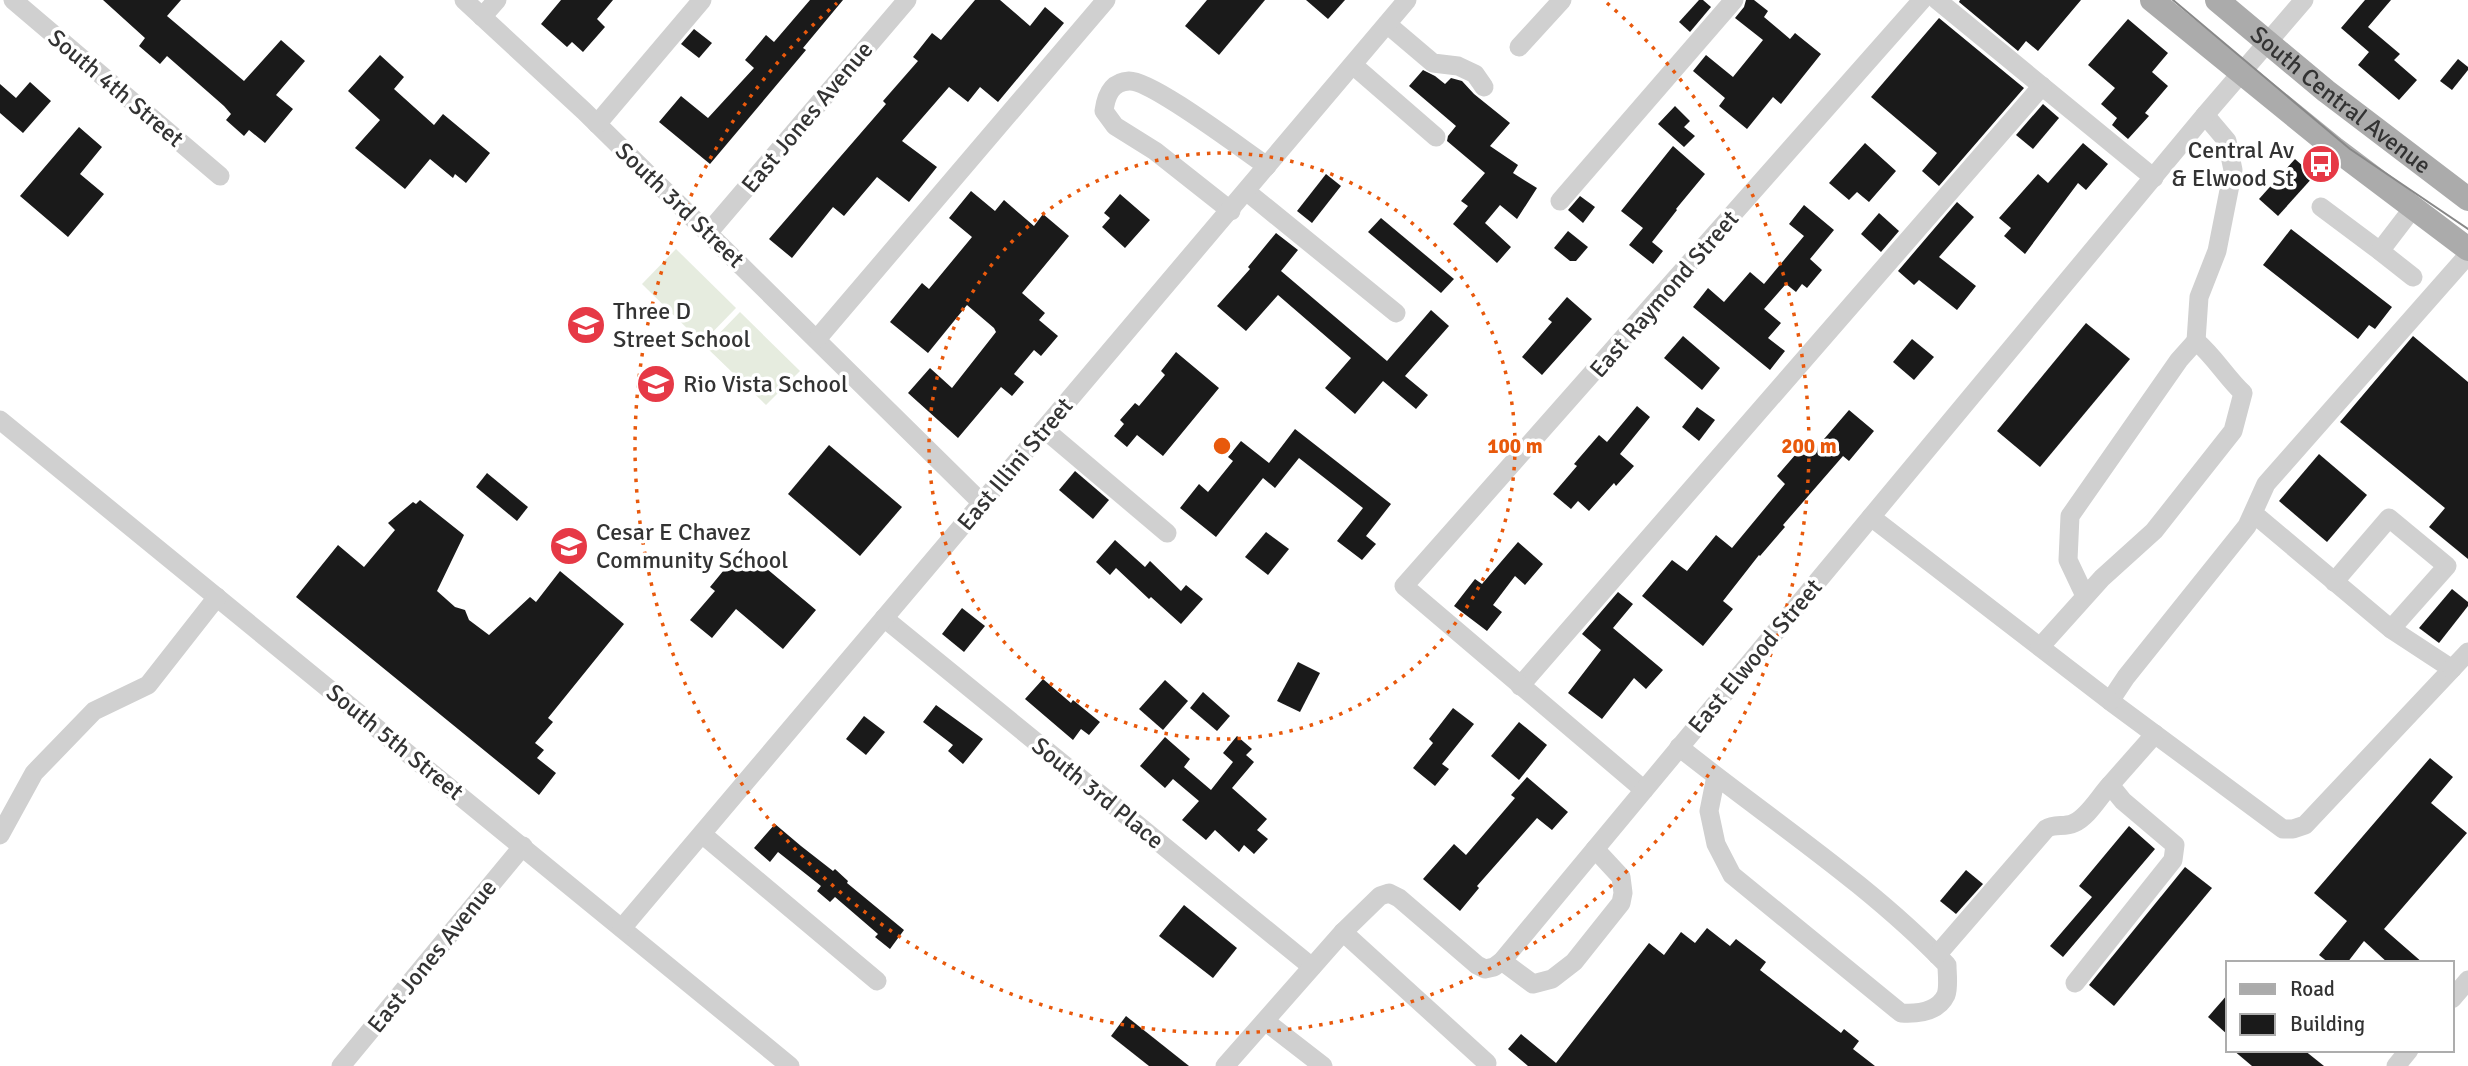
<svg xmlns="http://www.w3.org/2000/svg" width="2468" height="1066" viewBox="0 0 2468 1066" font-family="Signika,sans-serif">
<rect width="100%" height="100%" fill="#fff"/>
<!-- pitch -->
<g fill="#e6ecdf">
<path d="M676 249 736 308 702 343 642 284Z"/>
<path d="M740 312 800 371 766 405 706 347Z"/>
</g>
<!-- building -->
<g fill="#1a1a1a">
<path d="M103 0H181L167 16 244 81 281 40 305 61 276 95 293 109 265 143 249 130 244 136 226 120 231 114 224 106 167 56 160 64 139 46 145 38Z"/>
<path d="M561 0H613L597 19 605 27 583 52 572 42 567 47 541 24Z"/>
<path d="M810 0H843L803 48 806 50 710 164 659 122 681 96 708 118 754 68 745 60 766 35 774 42Z"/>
<path d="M975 0H1000L1030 26 1045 7 1064 23 998 102 980 87 968 102 949 87 902 141 937 167 909 202 877 177 844 216 833 207 792 258 769 239 886 104 883 101 918 61 913 57 932 33 941 40Z"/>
<path d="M1207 0H1265L1219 55 1185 26Z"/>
<path d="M1306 0H1345L1328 19Z"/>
<path d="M1699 0H1703L1711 7 1690 32 1679 22Z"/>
<path d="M1746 0H1754L1768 11 1764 17 1790 39 1795 33 1821 54 1781 104 1773 97 1747 129 1719 106 1725 98 1693 71 1706 55 1733 77 1763 40 1735 18 1744 7Z"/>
<path d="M1960 0H2081L2038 51 2026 41 2018 51 1959 2Z"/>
<path d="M2365 0H2391L2368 27 2400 54 2394 60 2417 80 2399 100 2358 65 2369 52 2341 28Z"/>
<path d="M1939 18 2024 88 1939 186 1922 171 1937 153 1871 97Z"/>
<path d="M2128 19 2168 53 2152 72 2168 86 2145 113 2149 116 2128 139 2112 125 2117 118 2101 104 2115 88 2088 65Z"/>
<path d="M694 29 712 43 699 58 681 44Z"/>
<path d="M380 55 404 77 394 89 434 125 443 114 490 153 466 183 455 174 453 178 430 159 405 189 355 148 380 120 348 91Z"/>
<path d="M2458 59 2468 67V70L2452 90 2440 81Z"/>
<path d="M1423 70 1435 76 1445 84 1451 78 1462 81 1474 94 1510 123 1490 146 1518 165 1513 173 1537 188 1517 219 1500 205 1485 223 1511 247 1497 263 1453 224 1468 206 1461 201 1485 173 1447 141 1448 136 1456 126 1409 86Z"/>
<path d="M30 82 51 101 23 133 0 113V84L16 98Z"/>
<path d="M2043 104 2059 118 2033 149 2016 135Z"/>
<path d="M1675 106 1690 121 1684 127 1695 136 1684 147 1658 124Z"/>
<path d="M79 127 102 147 80 174 104 194 68 237 20 196Z"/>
<path d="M1865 143 1896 171 1869 202 1857 192 1849 200 1829 183Z"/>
<path d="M2083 143 2108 164 2086 190 2078 183 2025 254 2004 236 2011 228 1999 218 2038 174 2048 183Z"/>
<path d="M1673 146 1705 174 1676 209 1677 210 1652 242 1663 251 1653 264 1629 245 1643 228 1621 211Z"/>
<path d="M2295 159 2314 176 2278 216 2259 199Z"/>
<path d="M1326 174 1341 186 1312 223 1297 211Z"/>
<path d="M971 191 995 211 1004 200 1034 226 1043 214 1069 236 1022 293 1045 313 1039 320 1058 336 1041 356 1034 350 1014 374 1024 382 1012 396 1001 387 958 438 908 393 930 368 952 388 996 332 994 328 967 305 928 353 890 322 922 283 929 289 972 237 949 218Z"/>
<path d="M1120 194 1150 220 1125 248 1102 227 1110 218 1104 213Z"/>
<path d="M1580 196 1595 207 1583 223 1568 210Z"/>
<path d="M1957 202 1974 217 1939 257 1976 286 1957 310 1919 280 1914 285 1898 271Z"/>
<path d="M1804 205 1834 230 1810 259 1822 270 1807 288 1802 284 1796 292 1786 284 1764 309 1781 323 1768 338 1785 351 1770 370 1693 307 1708 288 1724 302 1750 272 1764 284 1804 236 1789 224Z"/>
<path d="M1879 213 1899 231 1881 252 1861 234Z"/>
<path d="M1381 218 1454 279 1441 293 1368 232Z"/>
<path d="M2291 229 2392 307 2375 329 2369 325 2358 339 2263 265Z"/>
<path d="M1568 231 1588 247 1576 261H1570L1554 248Z"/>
<path d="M1276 233 1298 250 1281 271 1387 361 1431 310 1449 326 1405 376 1428 395 1416 409 1383 381 1355 414 1325 388 1351 358 1278 295 1246 331 1217 306 1250 269 1248 267Z"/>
<path d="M1567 297 1592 319 1542 375 1522 357 1552 322 1548 319Z"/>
<path d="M2086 323 2130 359 2040 467 1997 431Z"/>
<path d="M1683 336 1720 368 1702 390 1664 358Z"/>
<path d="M2413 336 2468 382V559L2429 527 2445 508 2340 422Z"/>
<path d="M1912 339 1934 357 1914 380 1893 362Z"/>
<path d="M1176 352 1219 388 1163 456 1137 435 1127 447 1114 436 1124 424 1120 420 1135 403 1139 406 1165 375 1161 371Z"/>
<path d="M1637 406 1650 417 1620 454 1634 466 1616 486 1614 483 1589 511 1578 501 1571 509 1553 494 1577 466 1574 464 1599 435 1607 442Z"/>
<path d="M1697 407 1715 420 1699 441 1682 427Z"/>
<path d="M1849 410 1874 431 1849 461 1843 456 1783 525 1785 527 1760 556 1759 555 1723 601 1733 609 1703 646 1642 596 1672 560 1687 571 1716 535 1732 548 1785 484 1777 476 1809 439 1818 446Z"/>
<path d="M1295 429 1391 504 1366 536 1376 544 1362 560 1337 541 1363 508 1299 458 1275 488 1263 478 1216 537 1180 508 1199 484 1208 492 1233 461 1228 457 1241 441 1269 463Z"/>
<path d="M829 445 902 507 860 556 788 494Z"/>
<path d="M2319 454 2367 495 2327 542 2279 501Z"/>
<path d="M1075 471 1109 500 1093 519 1059 490Z"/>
<path d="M487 473 528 507 517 521 476 487Z"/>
<path d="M420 500 464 535 437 591 455 607 465 610 469 620 489 635 530 597 536 602 560 571 624 624 548 718 553 722 535 743 544 750 537 758 556 773 539 795 296 597 338 545 364 567 395 530 388 523 413 502 416 504Z"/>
<path d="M1266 532 1289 549 1268 575 1245 557Z"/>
<path d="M1115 540 1145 567 1150 561 1181 591 1186 585 1203 599 1181 624 1151 597 1149 599 1116 568 1110 575 1096 562Z"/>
<path d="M1518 542 1543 564 1525 585 1515 576 1493 605 1502 612 1487 631 1454 606 1475 579 1482 584Z"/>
<path d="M742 548 816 610 783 649 736 609 712 638 690 620 715 591 710 587Z"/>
<path d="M2452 589 2468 602V606L2439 643 2419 628Z"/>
<path d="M1618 592 1633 604 1613 628 1663 670 1646 689 1634 678 1602 719 1568 693 1601 650 1582 634Z"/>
<path d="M962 608 985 626 964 652 942 634Z"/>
<path d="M1298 662 1320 673 1300 712 1277 701Z"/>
<path d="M1043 679 1071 703 1073 700 1100 722 1089 735 1081 729 1073 740 1025 699Z"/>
<path d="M1165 680 1188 701 1163 730 1139 709Z"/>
<path d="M1203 692 1230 716 1217 731 1190 708Z"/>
<path d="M936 705 983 739 963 764 948 751 953 745 923 722Z"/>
<path d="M1453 708 1474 724 1442 764 1449 769 1435 786 1413 768 1433 743 1429 739Z"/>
<path d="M864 716 885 732 866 755 846 739Z"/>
<path d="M1519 722 1547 745 1519 780 1491 756Z"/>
<path d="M1237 736 1252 749 1246 755 1254 762 1232 788 1267 819 1257 830 1268 839 1254 854 1244 845 1239 852 1215 830 1206 840 1182 820 1199 801 1173 779 1165 788 1140 766 1165 737 1190 759 1184 767 1211 790 1233 762 1223 753Z"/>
<path d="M2430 758 2453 777 2431 803 2467 833 2384 929 2423 963H2388L2364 941 2347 963H2329L2319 955 2347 921 2314 893Z"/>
<path d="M1527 777 1568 812 1552 830 1537 818 1477 886 1479 888 1460 911 1423 879 1454 844 1466 855 1515 798 1511 795Z"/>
<path d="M775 824 801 846 833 871 835 869 848 881 847 883 904 930 890 949 875 937 878 934 835 897 830 902 817 891 821 886 778 852 770 862 754 848Z"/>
<path d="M2129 826 2155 849 2063 957 2050 946 2092 897 2079 886Z"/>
<path d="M2185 867 2212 888 2114 1006 2089 985Z"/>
<path d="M1966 870 1983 884 1956 914 1940 901Z"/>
<path d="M1184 905 1237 948 1213 978 1159 936Z"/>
<path d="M1707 928 1730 946 1736 939 1766 962 1760 970 1841 1033 1844 1029 1859 1041 1853 1049 1875 1066H1528L1508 1049 1521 1034 1556 1063 1649 943 1664 955 1681 932 1695 943Z"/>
<path d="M2228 994V1035L2208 1017Z"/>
<path d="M1126 1016 1189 1066H1149L1111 1036Z"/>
<path d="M2233 1050H2304L2324 1066H2252Z"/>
</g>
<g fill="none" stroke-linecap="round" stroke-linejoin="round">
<!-- minor -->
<g stroke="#d0d0d0" stroke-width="19">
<path d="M13 0 220 176"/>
<path d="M464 0 584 111 982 503"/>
<path d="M1937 0 2154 178"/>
<path d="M482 17 497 0"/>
<path d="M1387 24 1433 63 1458 66 1475 74 1484 87"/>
<path d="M1519 47 1562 0"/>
<path d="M1353 65 1436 137"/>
<path d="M597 124 702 0"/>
<path d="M1246 191 1396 313"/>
<path d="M1560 201 1734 0"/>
<path d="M2321 207 2380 251"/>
<path d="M2413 208 2380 251 2413 277"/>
<path d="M1231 211 1155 151 1115 126 1104 111C1106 96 1111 82 1129 81 1152 80 1243 150 1267 166"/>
<path d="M708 233 907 0"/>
<path d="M817 339 1106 0"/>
<path d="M2196 341 2199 297 2217 251 2233 170 2227 141 2205 115"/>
<path d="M0 420 790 1066"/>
<path d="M1044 429 1167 533"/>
<path d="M2253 513 2391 629 2452 669 2305 825 2293 829H2283L2110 701 2126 677 2247 526 2266 484 2468 255"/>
<path d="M1871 517 2110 701"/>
<path d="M2334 582 2389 518 2447 566 2391 629"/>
<path d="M884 618 1312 967"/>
<path d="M2040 647 2102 578 2154 531 2233 431 2243 393C2226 377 2214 356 2196 341L2179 360 2070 516 2068 560 2085 596"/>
<path d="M2452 669 2468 652"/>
<path d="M1520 686 2042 86"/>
<path d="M1679 747C1769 819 1867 882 1947 965 1947 974 1949 987 1946 995 1938 1012 1917 1014 1901 1013L1732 875 1716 844 1709 811 1716 776"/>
<path d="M1644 790 1404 586 1922 0"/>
<path d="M702 834 877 981"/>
<path d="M0 835 34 773 94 711 148 685 217 597"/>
<path d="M622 928 1407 0"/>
<path d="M1343 932 1487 1063"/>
<path d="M1937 955 2046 829C2055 823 2064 828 2074 823 2088 817 2099 797 2110 785"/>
<path d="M1502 961 1533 984 1552 979 1574 962 1621 903 1623 893 1621 877 1595 849"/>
<path d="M2075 983 2173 860 2175 845 2123 801 2110 785 2155 734"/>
<path d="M2452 999 2468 980"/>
<path d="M1265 1021 1323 1066"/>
<path d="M341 1066 523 846"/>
<path d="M1225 1066 1343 932 1380 896 1389 893 1399 898 1477 965 1485 969 1494 967 1502 961 2205 115 2304 0"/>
<path d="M2396 1066 2409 1050"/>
</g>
<!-- major -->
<g stroke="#ababab" stroke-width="24">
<path d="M2152 0 2334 148 2468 249"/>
<path id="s1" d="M2217 0 2326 91 2468 199"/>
</g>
<!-- tram -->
<path stroke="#888" stroke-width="2" d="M2173 0 2350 149 2468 229"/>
</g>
<!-- distance rings -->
<g fill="none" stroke="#e8590c" stroke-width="3.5" stroke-dasharray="3.5 7">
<circle cx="1222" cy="446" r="293"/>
<path d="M1607 3A587 587 0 1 1 837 3"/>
</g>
<!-- icons -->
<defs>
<symbol id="bus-disc" viewBox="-11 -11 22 22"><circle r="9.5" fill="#e63946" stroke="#fff"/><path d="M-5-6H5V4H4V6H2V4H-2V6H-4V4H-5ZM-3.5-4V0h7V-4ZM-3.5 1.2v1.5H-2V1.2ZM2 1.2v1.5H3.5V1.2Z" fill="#fff"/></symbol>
<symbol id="school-disc" viewBox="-11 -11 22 22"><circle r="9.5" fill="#e63946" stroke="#fff"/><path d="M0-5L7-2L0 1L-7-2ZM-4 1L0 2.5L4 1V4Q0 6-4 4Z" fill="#fff"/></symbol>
</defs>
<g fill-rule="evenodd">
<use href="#bus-disc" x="2299" y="142" width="44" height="44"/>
<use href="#school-disc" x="564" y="303" width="44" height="44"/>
<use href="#school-disc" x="634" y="362" width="44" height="44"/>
<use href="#school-disc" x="547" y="524" width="44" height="44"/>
</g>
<g text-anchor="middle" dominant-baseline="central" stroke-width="7" stroke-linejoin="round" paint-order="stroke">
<!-- street labels -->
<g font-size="24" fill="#333" stroke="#fff">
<text transform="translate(116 88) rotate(40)">South 4th Street</text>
<text stroke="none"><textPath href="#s1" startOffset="159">South Central Avenue</textPath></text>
<text transform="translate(807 117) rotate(-50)">East Jones Avenue</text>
<text transform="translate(680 205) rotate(44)">South 3rd Street</text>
<text transform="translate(1664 294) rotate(-49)">East Raymond Street</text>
<text transform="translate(1015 464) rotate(-50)">East Illini Street</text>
<text transform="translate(1755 656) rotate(-50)">East Elwood Street</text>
<text transform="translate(395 742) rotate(39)">South 5th Street</text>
<text transform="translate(1098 793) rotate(39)">South 3rd Place</text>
<text transform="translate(432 956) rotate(-51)">East Jones Avenue</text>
</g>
<!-- poi labels -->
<g font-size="24" fill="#333" stroke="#fff" text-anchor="start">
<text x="2294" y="150" text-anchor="end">Central Av<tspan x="2294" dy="28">&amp; Elwood St</tspan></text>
<text x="613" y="311">Three D<tspan x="613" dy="28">Street School</tspan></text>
<text x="683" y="384">Rio Vista School</text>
<text x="596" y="532">Cesar E Chavez<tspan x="596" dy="28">Community School</tspan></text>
</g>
</g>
<circle cx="1222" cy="446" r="10" fill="#e8590c" stroke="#fff" stroke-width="3.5"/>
<g font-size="21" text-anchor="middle" font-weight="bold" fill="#e8590c" stroke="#fff" stroke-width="7" stroke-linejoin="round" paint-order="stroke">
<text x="1515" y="453">100 m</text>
<text x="1809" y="453">200 m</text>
</g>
<!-- legend -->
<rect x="2226" y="961" width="228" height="91" fill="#ffffff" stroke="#adadad" stroke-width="2"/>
<rect x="2240" y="984" width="35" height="10" fill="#ababab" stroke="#adadad" stroke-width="2"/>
<text x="2290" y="996" font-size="21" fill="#333333">Road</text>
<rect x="2240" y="1014" width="35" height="21" fill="#1a1a1a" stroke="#adadad" stroke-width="2"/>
<text x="2290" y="1031" font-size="21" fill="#333333">Building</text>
</svg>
